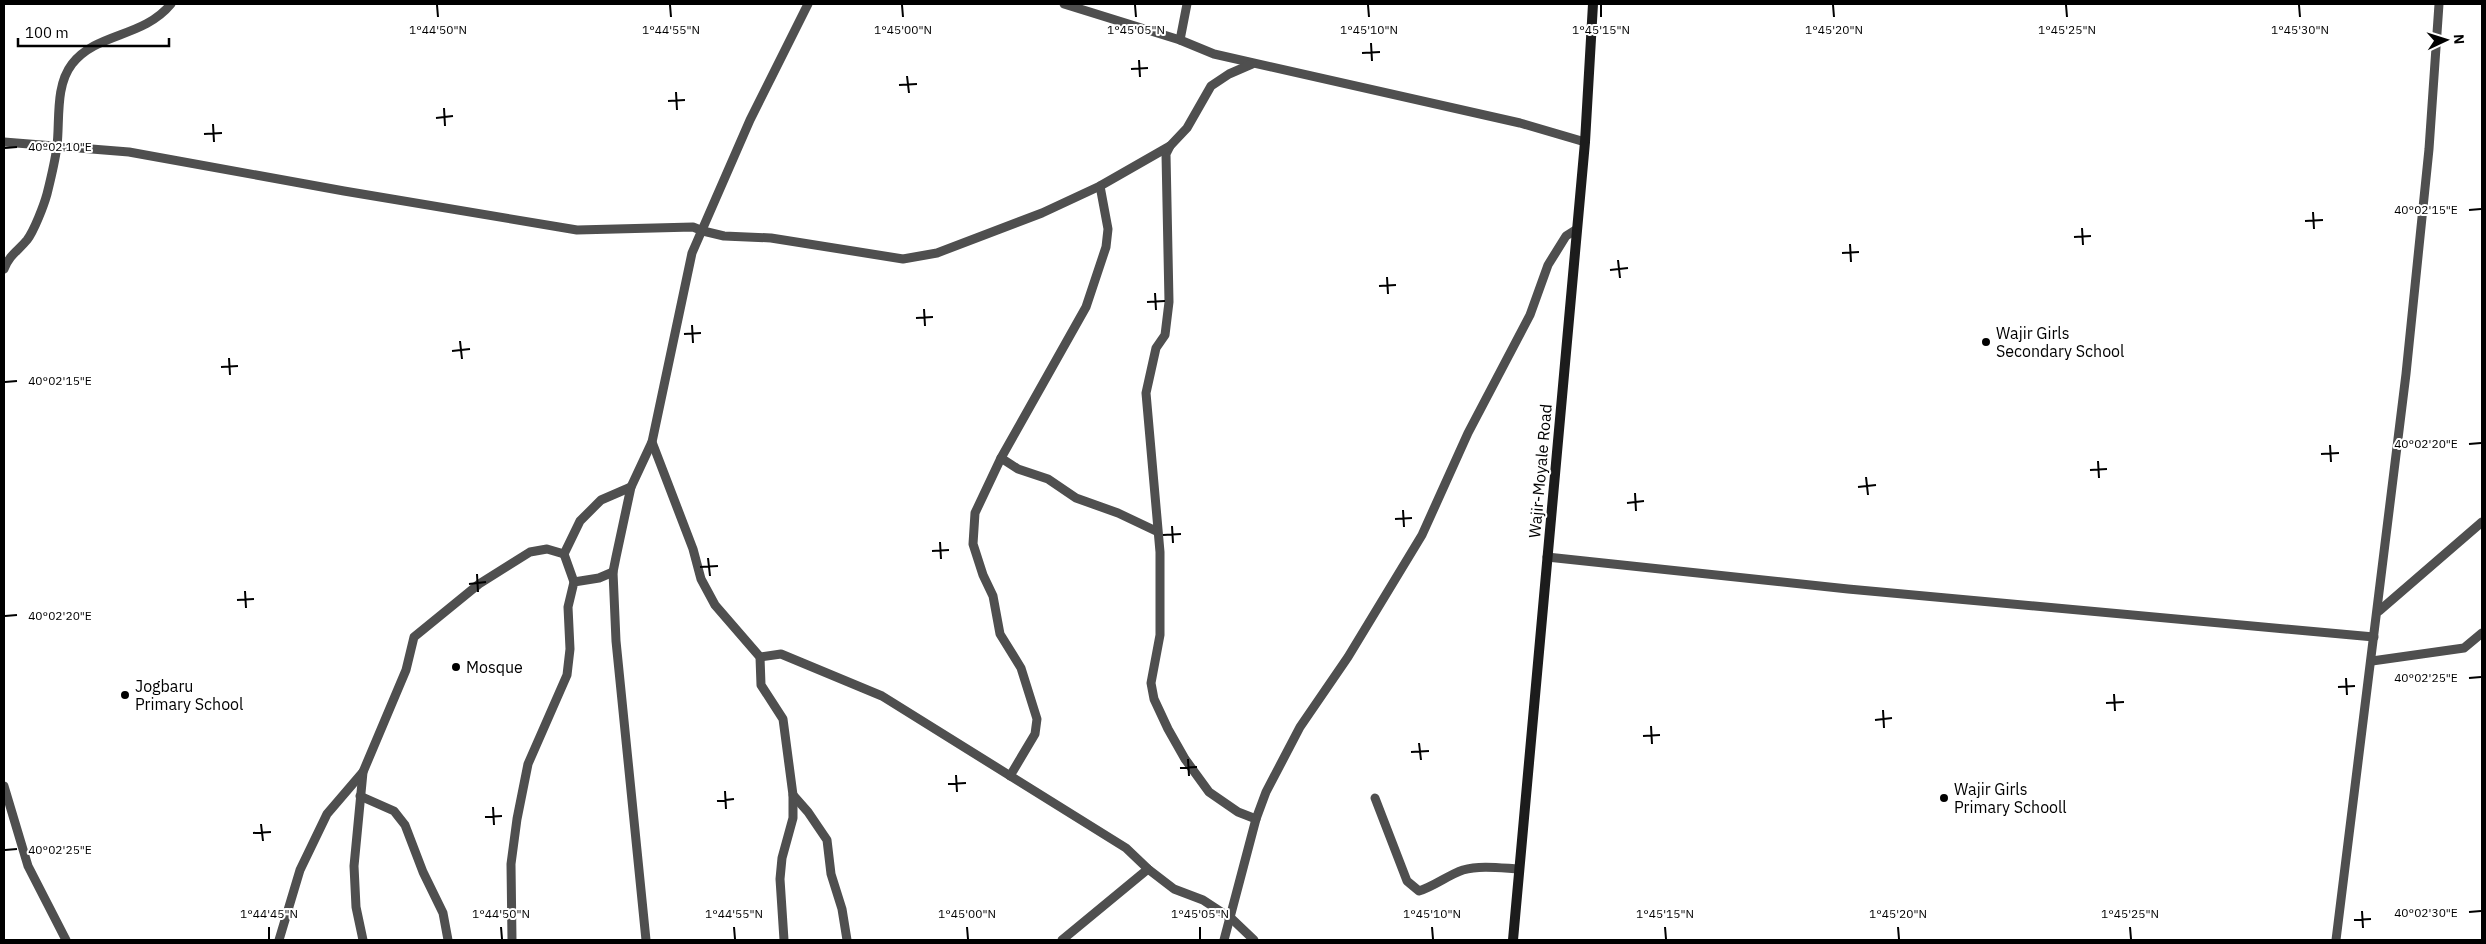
<svg xmlns="http://www.w3.org/2000/svg" width="2486" height="944" viewBox="0 0 2486 944" font-family="'IBM Plex Sans',sans-serif">
<rect width="100%" height="100%" fill="#fff"/>
<g fill="none" stroke-linecap="round" stroke-linejoin="round">
<!-- minor -->
<g stroke="#4f4f4f" stroke-width="9">
<path d="M1064 4 1180 40 1214 54 1520 123 1585 142"/>
<path d="M1180 40 1187 4"/>
<path d="M1252 64 1229 74 1211 86 1187 128 1170 146 1166 154 1169 302 1165 335 1156 348 1146 393 1160 552V635L1151 683 1154 699 1168 729 1185 759 1209 792 1238 812 1256 819"/>
<path d="M4 142 129 152 344 191 577 230 693 227 703 231 724 236 771 238 903 259 937 253 1042 213 1100 186 1170 146"/>
<path d="M4 269C10 254 18 251 27 240 34 231 44 205 47 194 51 178 55 162 57 146 60 120 55 86 72 64 97 32 143 38 171 4"/>
<path d="M652 442 693 549 701 579 715 605 760 657 761 685 783 719 793 795V818L782 858 780 879 784 940"/>
<path d="M1001 458 1018 469 1048 479 1076 498 1118 513 1156 531"/>
<path d="M564 554 574 582"/>
<path d="M1547 557 1848 589 2374 637"/>
<path d="M2379 611 2482 522"/>
<path d="M760 657 781 654 882 696 1126 848 1148 869 1174 889 1203 900 1232 919 1254 940"/>
<path d="M2372 661 2464 648 2482 633"/>
<path d="M1010 776 1035 734 1037 719 1021 668 1000 634 993 596 983 575 973 544 975 513 1001 458 1086 307 1106 247 1108 229 1100 186"/>
<path d="M4 786 28 866 66 940"/>
<path d="M793 795 808 812 827 840 831 874 842 909 847 940"/>
<path d="M360 796 394 811 405 825 423 872 443 913 448 940"/>
<path d="M1375 798 1407 881 1419 891C1435 886 1448 875 1463 870 1480 865 1501 868 1519 869"/>
<path d="M279 940 300 870 327 814 363 772"/>
<path d="M363 940 356 907 354 866 363 772 406 670 414 637 479 584 530 552 547 549 564 554 580 521 601 500 631 487"/>
<path d="M512 940 511 864 517 819 528 764 567 675 570 649 568 607 574 582 599 578 613 572"/>
<path d="M646 940 616 641 613 572 616 557 631 487 652 442 692 253 750 120 808 4"/>
<path d="M1062 940 1148 869"/>
<path d="M1224 940 1256 819 1266 792 1300 727 1348 657 1422 535 1468 433 1530 315 1548 265 1566 236 1577 229"/>
<path d="M2336 940 2406 374 2429 149 2439 4"/>
</g>
<!-- secondary -->
<path stroke="#1c1c1c" stroke-width="10" d="M1513 940 1585 142 1593 4"/>
</g>
<!-- ticks -->
<path fill="none" stroke="#000" stroke-width="2" d="M437 5 438 17M670 5 671 17M902 5 903 17M1135 5 1136 17M1368 5 1369 17M1601 5V17M1833 5 1834 17M2066 5 2067 17M2299 5 2300 17M1371 43 1372 61M1362 53 1380 52M1139 60 1140 77M1131 69 1148 68M907 76 909 93M899 85 917 84M676 92 677 110M668 101 685 100M444 108 445 126M436 118 453 116M213 124 214 142M204 134 222 133M5 148 17 147M2469 210 2481 209M2313 212 2314 229M2305 221 2323 220M2082 228 2083 245M2074 237 2091 236M1850 244 1851 262M1842 253 1859 252M1618 260 1620 278M1610 270 1628 268M1387 277 1388 294M1379 286 1396 285M1155 293 1156 310M1147 302 1165 301M924 309 925 326M916 318 933 317M692 325 693 343M684 334 701 333M460 341 462 359M452 351 470 349M229 358 230 375M221 367 238 366M5 382 17 381M2469 444 2481 443M2330 445 2331 462M2321 454 2339 453M2098 461 2099 478M2090 470 2107 469M1866 477 1868 495M1858 487 1876 485M1635 493 1636 511M1627 503 1644 501M1403 510 1404 527M1395 519 1412 518M1172 526 1173 543M1163 535 1181 534M940 542 941 559M932 551 949 550M708 558 710 576M700 567 718 566M477 574 478 592M469 584 486 582M245 591 246 608M237 600 254 599M5 616 17 615M2346 678 2347 695M2469 678 2481 677M2338 687 2355 686M2114 694 2115 711M2106 703 2124 702M1883 710 1884 728M1875 720 1892 718M1651 726 1652 744M1643 736 1660 735M1419 743 1421 760M1411 752 1429 751M1188 759 1189 776M1180 768 1197 767M956 775 957 792M948 784 966 783M725 791 726 809M717 801 734 799M493 807 494 825M485 817 502 816M261 824 263 841M253 833 271 832M5 850 17 849M2362 911 2363 928M2469 912 2481 911M2354 920 2371 919M269 927V939M501 927 502 939M734 927 735 939M967 927 968 939M1200 927V939M1432 927 1433 939M1665 927 1666 939M1898 927 1899 939M2130 927 2131 939"/>
<!-- markers -->
<g fill="#000" stroke="#fff" stroke-width="2">
<circle cx="1986" cy="342" r="5"/>
<circle cx="456" cy="667" r="5"/>
<circle cx="125" cy="695" r="5"/>
<circle cx="1944" cy="798" r="5"/>
</g>
<g text-anchor="middle" dominant-baseline="central" stroke-width="4" stroke-linejoin="round" paint-order="stroke">
<!-- poi labels -->
<g font-size="16" fill="#000" stroke="#fff" text-anchor="start">
<text x="1996" y="333">Wajir Girls<tspan x="1996" dy="18">Secondary School</tspan></text>
<text x="466" y="667">Mosque</text>
<text x="135" y="686">Jogbaru<tspan x="135" dy="18">Primary School</tspan></text>
<text x="1954" y="789">Wajir Girls<tspan x="1954" dy="18">Primary Schooll</tspan></text>
</g>
<!-- street labels -->
<g font-size="16" fill="#000" stroke="#fff">
<text transform="translate(1540 471) rotate(-85)">Wajir-Moyale Road</text>
</g>
</g>
<g font-size="12" text-anchor="middle" fill="#000" stroke="#fff" stroke-width="4" stroke-linejoin="round" paint-order="stroke">
<text x="438" y="34">1°44'50"N</text>
<text x="671" y="34">1°44'55"N</text>
<text x="903" y="34">1°45'00"N</text>
<text x="1136" y="34">1°45'05"N</text>
<text x="1369" y="34">1°45'10"N</text>
<text x="1601" y="34">1°45'15"N</text>
<text x="1834" y="34">1°45'20"N</text>
<text x="2067" y="34">1°45'25"N</text>
<text x="2300" y="34">1°45'30"N</text>
<text x="60" y="151">40°02'10"E</text>
<text x="2426" y="214">40°02'15"E</text>
<text x="60" y="385">40°02'15"E</text>
<text x="2426" y="448">40°02'20"E</text>
<text x="60" y="620">40°02'20"E</text>
<text x="2426" y="682">40°02'25"E</text>
<text x="60" y="854">40°02'25"E</text>
<text x="2426" y="917">40°02'30"E</text>
<text x="269" y="918">1°44'45"N</text>
<text x="501" y="918">1°44'50"N</text>
<text x="734" y="918">1°44'55"N</text>
<text x="967" y="918">1°45'00"N</text>
<text x="1200" y="918">1°45'05"N</text>
<text x="1432" y="918">1°45'10"N</text>
<text x="1665" y="918">1°45'15"N</text>
<text x="1898" y="918">1°45'20"N</text>
<text x="2130" y="918">1°45'25"N</text>
</g>
<!-- border -->
<rect width="2486" height="944" fill="none" stroke="#000000" stroke-width="10"/>
<!-- north arrow -->
<g transform="translate(2446 40) rotate(86)" stroke="#ffffff" stroke-width="4" paint-order="stroke">
<path d="M0-4L9 19L0 12L-9 19Z" fill="#000000"/>
<text y="-8" font-size="14" font-weight="bold" text-anchor="middle" fill="#000000">N</text>
</g>
<!-- scale -->
<path d="M18 38v8h151v-8" fill="none" stroke="#000000" stroke-width="2.5"/>
<text x="25" y="38" font-size="15" fill="#000000" stroke="#ffffff" stroke-width="4" paint-order="stroke">100 m</text>
</svg>
